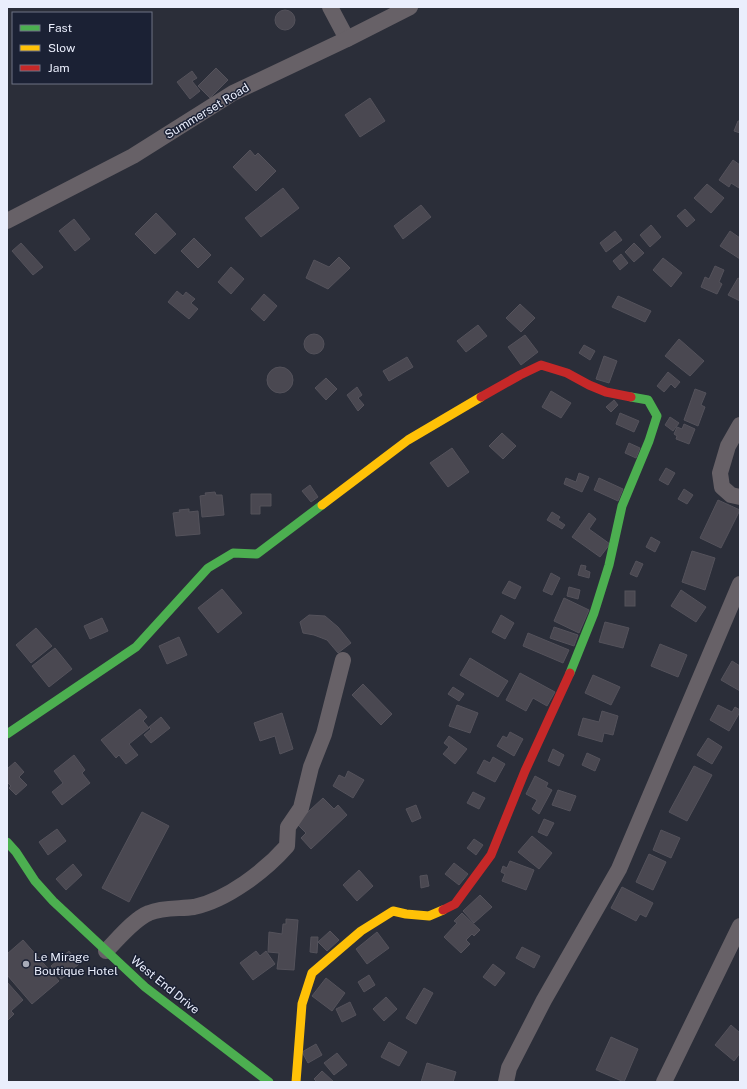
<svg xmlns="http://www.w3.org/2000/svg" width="747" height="1089" viewBox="0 0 747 1089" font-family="'Public Sans',sans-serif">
<rect width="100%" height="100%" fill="#2b2e39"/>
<!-- building -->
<g fill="#4a4851" stroke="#54525b">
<circle cx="285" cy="20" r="10"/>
<path d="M216 68 228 80 210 98 198 86Z"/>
<path d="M192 71 197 78 192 81 200 91 190 99 177 82Z"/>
<path d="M370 98 385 121 360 137 345 115Z"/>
<path d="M738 121H740V133L734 131Z"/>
<path d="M250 150 255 156 258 153 276 171 256 191 233 167Z"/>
<path d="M733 160 740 165 739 188 731 183 729 187 719 180Z"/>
<path d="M707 184 724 198 711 213 694 198Z"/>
<path d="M283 188 299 208 261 237 245 218Z"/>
<path d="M421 205 431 217 403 239 394 226Z"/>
<path d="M685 209 695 220 687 227 677 216Z"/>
<path d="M156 213 176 234 155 254 135 234Z"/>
<path d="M74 219 90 239 75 251 59 231Z"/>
<path d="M651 225 661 237 650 247 640 235Z"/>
<path d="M615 231 622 240 606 252 600 243Z"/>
<path d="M730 231 740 238V259L720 246Z"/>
<path d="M194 238 211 255 198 268 181 251Z"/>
<path d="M21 243 43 267 33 275 12 251Z"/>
<path d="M634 243 644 253 634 262 625 252Z"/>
<path d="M621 254 628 263 620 270 613 261Z"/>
<path d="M339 257 350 268 328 289 306 278 314 260 329 267Z"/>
<path d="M663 258 682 273 671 287 653 270Z"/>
<path d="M715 266 724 270 719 282 722 284 717 294 701 287 705 277 709 279Z"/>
<path d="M231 267 244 279 231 294 218 282Z"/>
<path d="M738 278 740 279V301L728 295Z"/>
<path d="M177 291 183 296 186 292 195 299 191 303 198 309 189 319 168 302Z"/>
<path d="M264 294 277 306 264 321 251 309Z"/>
<path d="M618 296 651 311 645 322 612 307Z"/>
<path d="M520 304 535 318 521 332 506 318Z"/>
<path d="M478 325 487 336 466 352 457 341Z"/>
<circle cx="314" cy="344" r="10"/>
<path d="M525 335 538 352 521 365 508 347Z"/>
<path d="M679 339 704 361 690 376 665 356Z"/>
<path d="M584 345 595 351 590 360 579 353Z"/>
<path d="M604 356 617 361 609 383 596 379Z"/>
<path d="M407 357 413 367 389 381 383 371Z"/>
<circle cx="280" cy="380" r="13"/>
<path d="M668 372 680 382 675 388 671 384 664 392 657 386Z"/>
<path d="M326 378 337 389 326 400 315 388Z"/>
<path d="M357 387 362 395 358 398 364 405 358 411 347 395Z"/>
<path d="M695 389 706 393 701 405 705 407 698 426 684 420Z"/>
<path d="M551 391 571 403 561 418 542 407Z"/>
<path d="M614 400 618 405 611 412 606 407Z"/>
<path d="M620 413 639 421 634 432 616 424Z"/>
<path d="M670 417 679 423 673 431 665 425Z"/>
<path d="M684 424 695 429 689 444 676 439 677 436 674 434 677 427 682 429Z"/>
<path d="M502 433 516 446 503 459 489 446Z"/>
<path d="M629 443 640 448 636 458 625 453Z"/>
<path d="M452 448 469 472 448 487 430 463Z"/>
<path d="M666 468 675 473 668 485 659 480Z"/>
<path d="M579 473 589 477 582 492 564 484 566 478 576 482Z"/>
<path d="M599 478 623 489 618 501 594 490Z"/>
<path d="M310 485 318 497 311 502 302 491Z"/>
<path d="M684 489 693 495 687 504 678 499Z"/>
<path d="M215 492 216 495H222L224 515 202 517 200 496 206 495 205 493Z"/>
<path d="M251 494H271V506H260V514H251Z"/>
<path d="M718 500 740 510 721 548 700 538Z"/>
<path d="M189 509V512L198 511 200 534 176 536 173 513 180 512 179 510Z"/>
<path d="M552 512 560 517 558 520 565 525 562 529 547 520Z"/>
<path d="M589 513 596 519 589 529 610 544 600 557 572 537Z"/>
<path d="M651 537 660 542 655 552 646 547Z"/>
<path d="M692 551 715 558 705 590 682 582Z"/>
<path d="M636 561 643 564 637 577 630 574Z"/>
<path d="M581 565 586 566 585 570 590 572 589 578 578 575Z"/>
<path d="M551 573 560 578 552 595 543 591Z"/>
<path d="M509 581 521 587 515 599 502 593Z"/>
<path d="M569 587 580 590 578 599 567 596Z"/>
<path d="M222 589 242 613 218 633 198 608Z"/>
<path d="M681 590 706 607 696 622 671 606Z"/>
<rect x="625" y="591" width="10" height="15"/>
<path d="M564 598 589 610 579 633 554 621Z"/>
<path d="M309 615 325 616 338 627 351 643 338 653 327 640 314 635 303 633 300 622Z"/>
<path d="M501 615 514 623 505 639 492 632Z"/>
<path d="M102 618 108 631 90 639 84 626Z"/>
<path d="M605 622 629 628 623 648 599 642Z"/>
<path d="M554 627 578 635 574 646 550 638Z"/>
<path d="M36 628 52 646 31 663 16 645Z"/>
<path d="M528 633 569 650 563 663 523 646Z"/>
<path d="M179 637 187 655 167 664 159 646Z"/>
<path d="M660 644 687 655 678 677 651 666Z"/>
<path d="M55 648 72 669 49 687 32 666Z"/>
<path d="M470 658 508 681 498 697 460 675Z"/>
<path d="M732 661 740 666V691L721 680Z"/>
<path d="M520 673 555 692 547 706 533 698 526 711 506 700Z"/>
<path d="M593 675 620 687 611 705 585 693Z"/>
<path d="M363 684 392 714 381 725 352 695Z"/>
<path d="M453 687 464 694 459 701 448 694Z"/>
<path d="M457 705 478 713 470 733 449 726Z"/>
<path d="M718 705 732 712 735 707 740 710V712L729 731 710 720Z"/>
<path d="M140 709 147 717 143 721 149 728 129 744 138 755 126 764 119 755 116 758 101 740Z"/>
<path d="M602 711 618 716 613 735 604 733 602 742 578 735 583 718 599 722Z"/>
<path d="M282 713 293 749 280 754 275 736 260 741 254 723Z"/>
<path d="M161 717 170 728 151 743 144 735 151 729 149 727Z"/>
<path d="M510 732 523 739 514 756 497 746 503 736 507 738Z"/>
<path d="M449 736 467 749 455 764 443 754 449 747 444 743Z"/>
<path d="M708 738 722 747 712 764 697 755Z"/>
<path d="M553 749 564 755 559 766 548 761Z"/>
<path d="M587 753 600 759 595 771 582 765Z"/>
<path d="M74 755 85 770 82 773 90 783 62 805 52 792 63 783 54 771Z"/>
<path d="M493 757 505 764 495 782 477 773 484 760 490 763Z"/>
<path d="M15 762 24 772 19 777 27 785 16 795 9 788 11 786 7 782V769Z"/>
<path d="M694 766 712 775 687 821 669 812Z"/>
<path d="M348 771 364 780 353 798 333 786 339 775 345 778Z"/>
<path d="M535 776 548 783 546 787 552 790 539 814 532 809 537 800 526 794Z"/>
<path d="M558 790 576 796 570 811 552 805Z"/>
<path d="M473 792 485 798 479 809 467 803Z"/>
<path d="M323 798 334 809 338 805 347 815 311 849 301 838 306 833 296 823Z"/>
<path d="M416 805 421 818 412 822 406 809Z"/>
<path d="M142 812 169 826 129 902 102 888Z"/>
<path d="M544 819 554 823 547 836 538 832Z"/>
<path d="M57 829 66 841 48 855 39 842Z"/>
<path d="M661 830 680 838 671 858 653 850Z"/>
<path d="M532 836 552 853 539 869 518 852Z"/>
<path d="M474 839 483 845 476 855 467 848Z"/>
<path d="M649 854 666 862 653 890 636 882Z"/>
<path d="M510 861 534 870 526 890 502 881 505 874 501 872 503 866 507 868Z"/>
<path d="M454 863 468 874 459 885 445 874Z"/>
<path d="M73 864 82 875 66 890 56 879Z"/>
<path d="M359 870 373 886 357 901 343 885Z"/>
<path d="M427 875 429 886 421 888 420 876Z"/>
<path d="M622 887 653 903 646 917 640 914 636 921 611 908Z"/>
<path d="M480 895 492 907 474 923 463 911Z"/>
<path d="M462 913 480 930 474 936 472 934 466 940 470 944 461 953 444 937 457 923 454 921Z"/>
<path d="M286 919 298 920 294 970 277 969 279 953 268 952 269 932 282 934 283 924H286Z"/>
<path d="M330 931 339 940 327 951 318 942Z"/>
<path d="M377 932 389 948 367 964 356 949Z"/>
<path d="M311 937H318L317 953 310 952Z"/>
<path d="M23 940 59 981 32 1004 7 975V954Z"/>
<path d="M522 947 540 956 534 968 516 958Z"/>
<path d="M69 951 79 964 61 979 51 966Z"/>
<path d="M256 951 260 956 266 951 275 964 253 980 240 963Z"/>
<path d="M493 964 505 973 495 986 483 977Z"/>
<path d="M369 975 375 985 364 992 358 982Z"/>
<path d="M326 978 345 993 332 1011 312 996Z"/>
<path d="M7 982 23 1000 11 1011 14 1014 7 1021Z"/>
<path d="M424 988 433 993 416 1024 406 1018Z"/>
<path d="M386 997 397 1009 384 1021 373 1009Z"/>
<path d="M350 1002 356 1015 342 1022 336 1009Z"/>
<path d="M731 1025 740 1033V1053L734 1061 715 1045Z"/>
<path d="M611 1037 638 1049 624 1082 596 1070Z"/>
<path d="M389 1042 407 1052 399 1066 381 1057Z"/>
<path d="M316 1044 322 1055 308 1063 302 1052Z"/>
<path d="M337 1053 347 1065 334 1075 324 1063Z"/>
<path d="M427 1063 456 1072 453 1082H421Z"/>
<path d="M322 1071 334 1082H317L314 1079Z"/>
</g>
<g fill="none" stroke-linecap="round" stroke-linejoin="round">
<!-- street -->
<g stroke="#676167" stroke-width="16">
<path d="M330 7 347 39"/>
<path d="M7 221 133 156 233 93 347 39 410 7"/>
<path d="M740 425 728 446 720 473 722 487 731 495 740 497"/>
<path d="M106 951C118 939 134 919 149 913 163 907 180 909 194 907 227 900 265 871 287 846L288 827 301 808 311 767 324 734 343 660"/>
<path d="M506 1082 509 1068 544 1000 619 869 740 584"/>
<path d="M664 1082 740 926"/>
</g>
<!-- fast -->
<g stroke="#4caf50" stroke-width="9">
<path d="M570 673 594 613 609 565 622 506 649 441 657 416 648 400 631 397"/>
<path d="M7 734 136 647 208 568 233 553 257 554 322 505"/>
<path d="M7 842 16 852 35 881 53 901 145 987 269 1082"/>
</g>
<!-- slow -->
<g stroke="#ffc107" stroke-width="9">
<path d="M322 505 408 440 481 397"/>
<path d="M296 1082 302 1004 312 973 361 931 393 911 406 914 429 916 443 910"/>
</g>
<!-- jam -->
<g stroke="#c62828" stroke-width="9">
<path d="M481 397 520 375 541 365 567 373 589 385 606 392 631 397"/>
<path d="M443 910 455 904 491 855 525 771 570 673"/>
</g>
</g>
<!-- markers -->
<circle fill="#a7abb8" stroke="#1b2134" stroke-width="1.5" cx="26" cy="964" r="4"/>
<g text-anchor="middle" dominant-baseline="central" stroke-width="3" stroke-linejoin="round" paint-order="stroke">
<!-- street labels -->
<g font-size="12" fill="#eaeefc" stroke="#1b2134">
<text transform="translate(207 111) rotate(-31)">Summerset Road</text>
<text transform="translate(165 985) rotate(39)">West End Drive</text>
</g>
<!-- poi labels -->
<g font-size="12" fill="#eaeefc" stroke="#1b2134" text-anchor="start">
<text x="34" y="957">Le Mirage<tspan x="34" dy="14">Boutique Hotel</tspan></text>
</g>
</g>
<!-- border -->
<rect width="747" height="1089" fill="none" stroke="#eaeefc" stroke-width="16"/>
<!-- legend -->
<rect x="12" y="12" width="140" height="72" fill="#1b2134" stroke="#6e7384"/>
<rect x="20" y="25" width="20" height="6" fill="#4caf50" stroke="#6e7384"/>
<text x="48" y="32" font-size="12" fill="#eaeefc">Fast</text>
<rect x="20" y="45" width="20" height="6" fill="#ffc107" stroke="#6e7384"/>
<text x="48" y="52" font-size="12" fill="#eaeefc">Slow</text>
<rect x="20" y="65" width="20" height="6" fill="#c62828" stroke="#6e7384"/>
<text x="48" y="72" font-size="12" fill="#eaeefc">Jam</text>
</svg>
